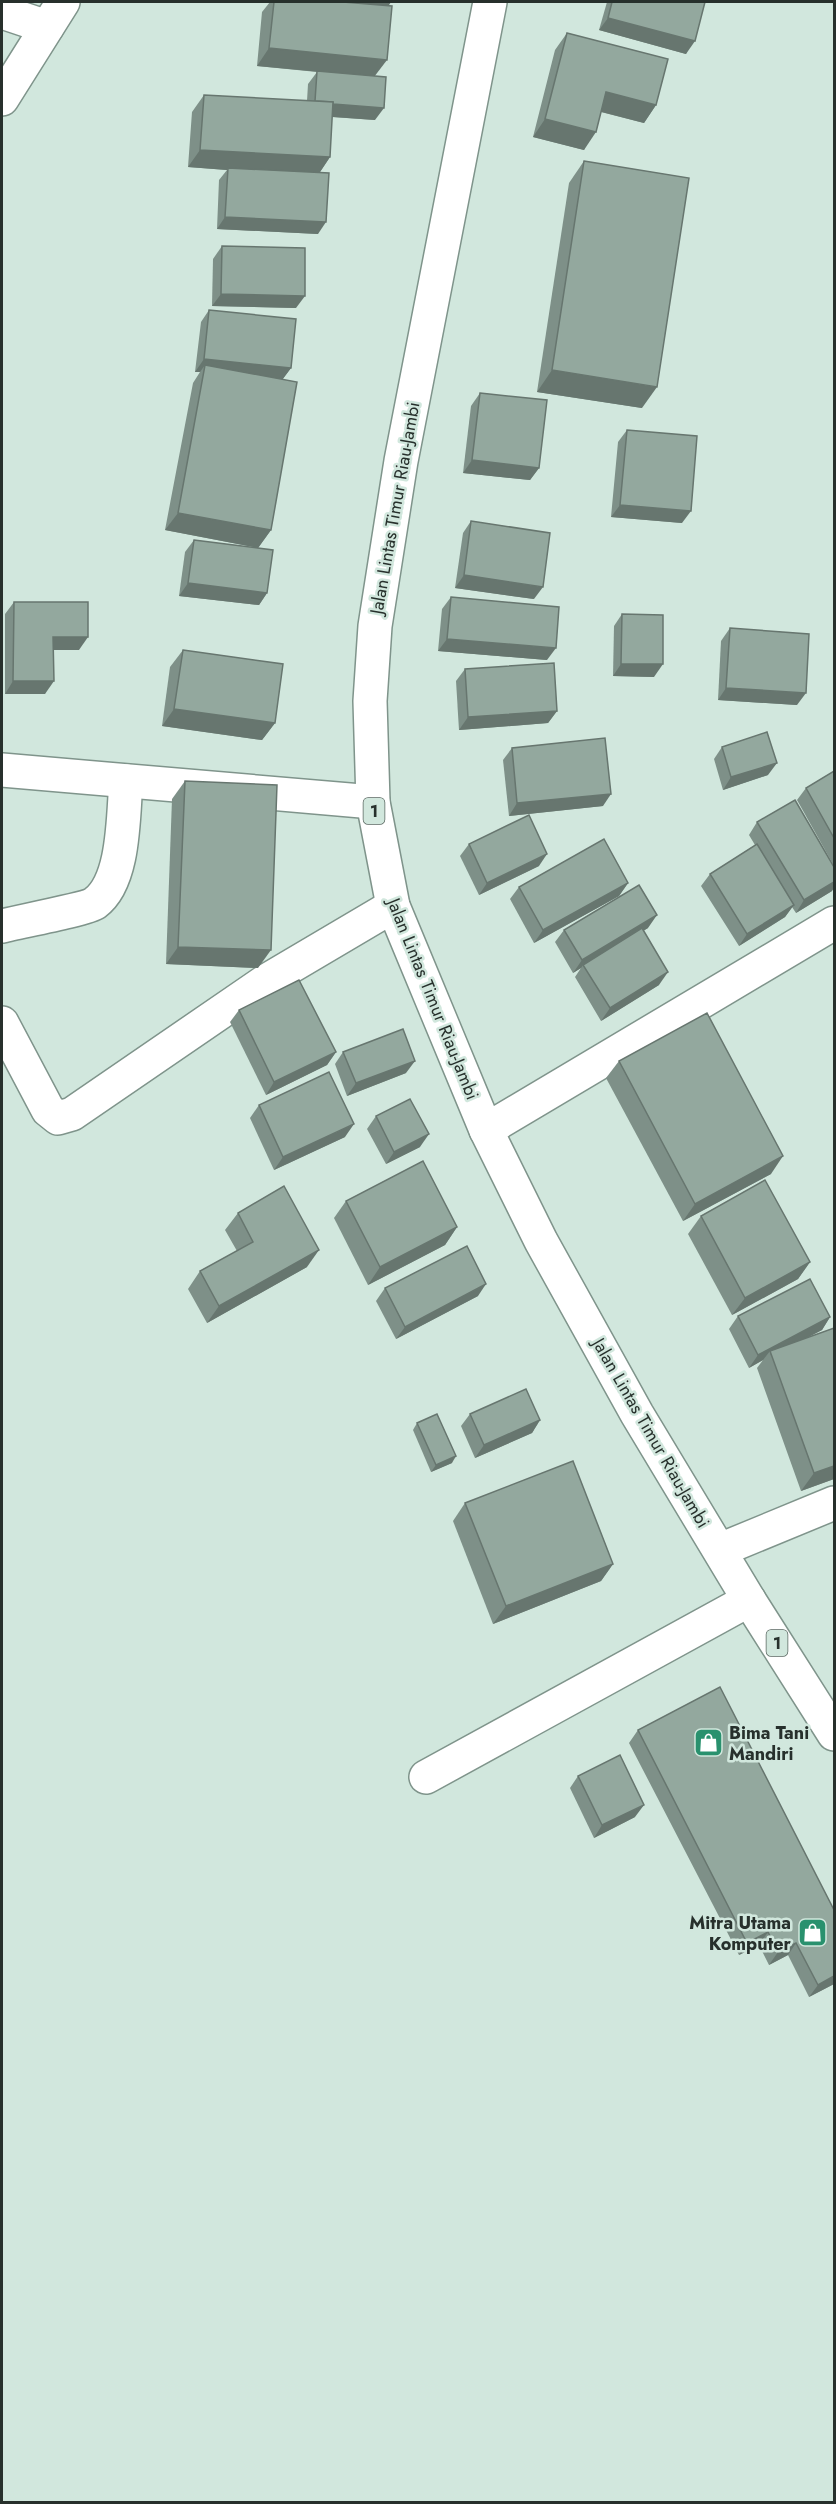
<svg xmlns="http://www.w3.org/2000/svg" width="836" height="2504" viewBox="0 0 836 2504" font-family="Jost,sans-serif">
<rect width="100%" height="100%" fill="#d1e7dd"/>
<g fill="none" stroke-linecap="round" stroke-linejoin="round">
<defs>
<g id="minor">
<path d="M2 12 47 27"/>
<path d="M2 99 63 2"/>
<path d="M2 770 373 802"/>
<path d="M2 926C17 922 87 909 95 903 125 881 123 815 126 781"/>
<path d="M2 1023 48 1110 58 1118 72 1114 266 981 393 906"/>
<path d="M486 1130 834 923"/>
<path d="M720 1550 834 1503"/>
<path d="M426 1777 749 1600"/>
</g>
<path id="trunk" d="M490 2 401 461 375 626 370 701 373 802 393 906 486 1130 541 1241 637 1414 749 1600 834 1734"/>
</defs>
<!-- minor casing -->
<use href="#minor" stroke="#7f948b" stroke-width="36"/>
<!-- trunk casing -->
<use href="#trunk" stroke="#7f948b" stroke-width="36"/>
<!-- minor -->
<use href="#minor" stroke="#fff" stroke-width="33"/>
<!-- trunk -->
<use href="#trunk" stroke="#fff" stroke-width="33"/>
</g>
<!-- wall -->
<g fill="#7e9088">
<path d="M270 2H391L388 6 375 76V120L332 117 330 157 320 172 318 234 217 229 219 180 227 170 188 167 192 112 204 95 307 101 308 84 317 72 257 66 262 12Z"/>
<path d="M607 2H705L686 54 599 30Z"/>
<path d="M567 33 656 105 644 123 601 112 584 150 533 137 555 50Z"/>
<path d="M584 161 642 408 537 392 569 183Z"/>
<path d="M222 246 296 308 212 306 213 259Z"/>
<path d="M209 310 291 368 282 380 271 530 258 548 165 530 193 383 200 372H195L201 322Z"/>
<path d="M480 393 539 468 530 480 463 473 471 406Z"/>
<path d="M627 430 682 523 611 517 618 442Z"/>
<path d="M471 521 534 599 455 588 463 533Z"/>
<path d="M194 540 267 593 259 605 179 596 185 552Z"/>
<path d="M451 597 547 660 438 651 442 609Z"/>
<path d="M14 602 79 650H54L45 694H5V614Z"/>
<path d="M622 614 654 677 613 676 614 626Z"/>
<path d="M730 628 797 705 718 700 721 641Z"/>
<path d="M183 650 275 723 262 740 162 726 170 667Z"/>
<path d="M465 669 557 711 548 723 459 730 456 681Z"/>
<path d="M722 747 768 775 723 790 714 759Z"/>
<path d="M512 748 603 806 509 816 503 760Z"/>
<path d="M834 771V866L797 800 806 788Z"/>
<path d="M185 781 258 968 166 964 172 799Z"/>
<path d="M757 822 832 891 796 913 792 907 785 917 739 946 701 886 710 874 755 845 749 835Z"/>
<path d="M469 844 539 866 479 895 460 856Z"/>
<path d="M628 883 619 896 534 943 510 899 519 887Z"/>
<path d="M648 928 643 931 659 985 601 1021 575 977 581 968 573 973 555 942 564 930Z"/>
<path d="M239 1010 336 1052 327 1065 266 1095 230 1022Z"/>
<path d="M343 1052 406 1073 347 1096 335 1064Z"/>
<path d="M619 1061 771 1174 683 1221 606 1078Z"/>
<path d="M259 1105 345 1137 274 1170 250 1118Z"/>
<path d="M376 1116 420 1147 386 1164 367 1129Z"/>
<path d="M346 1201 457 1227 445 1245 368 1285 334 1218Z"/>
<path d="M238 1213 307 1267 207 1323 188 1289 200 1271 237 1251 225 1230Z"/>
<path d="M701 1216 810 1262 798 1279 732 1315 688 1234Z"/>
<path d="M385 1288 478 1296 396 1339 376 1301Z"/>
<path d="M738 1316 830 1317 822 1330 807 1338 834 1328V1479L801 1491 757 1368 763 1360 749 1368 729 1329Z"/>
<path d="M470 1414 540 1420 532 1433 475 1458 461 1426Z"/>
<path d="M417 1423 452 1463 431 1472 413 1430Z"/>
<path d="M465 1503 613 1564 601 1581 493 1624 453 1521Z"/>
<path d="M638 1730 834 1984 809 1997 788 1955 769 1965 759 1945 739 1955 629 1743Z"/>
<path d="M578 1776 635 1817 594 1838 570 1788Z"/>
</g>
<!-- shaded-wall -->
<g fill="#67766f">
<path d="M313 2H391L379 19Z"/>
<path d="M608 18 695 41 686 54 599 30Z"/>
<path d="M269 48 387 60 374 77 257 66Z"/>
<path d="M606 92 656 105 644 123 594 110Z"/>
<path d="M315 103 384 108 375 120 306 115Z"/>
<path d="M545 119 596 132 584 150 533 137Z"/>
<path d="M200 150 330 157 318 175 228 168 227 170 188 167Z"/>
<path d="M225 217 326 222 318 234 217 229Z"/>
<path d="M221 294 305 296 296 308 212 306Z"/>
<path d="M204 359 291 368 282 380 205 365 200 372H195Z"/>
<path d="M552 370 657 387 642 408 537 392Z"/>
<path d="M472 460 539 468 530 480 463 473Z"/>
<path d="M620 505 691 511 682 523 611 517Z"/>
<path d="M178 513 271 530 258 548 165 530Z"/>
<path d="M464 575 543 587 534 599 455 588Z"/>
<path d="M188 583 267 593 259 605 179 596Z"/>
<path d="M53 637H88L79 650H45Z"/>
<path d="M447 639 556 648 547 660 438 651Z"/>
<path d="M621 664H663L654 677 613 676Z"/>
<path d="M13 681H54L45 694H5Z"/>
<path d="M726 688 806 693 797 705 718 700Z"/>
<path d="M174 709 275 723 262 740 162 726Z"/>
<path d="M557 711 548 723 459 730 468 717Z"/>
<path d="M777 763 768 775 723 790 731 777Z"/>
<path d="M611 794 603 806 509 816 517 803Z"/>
<path d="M547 854 539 866 479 895 487 883Z"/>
<path d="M834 882V888L832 891 796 913 804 900Z"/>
<path d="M628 883 619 896 534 943 543 930Z"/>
<path d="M794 905 785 917 739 946 747 934Z"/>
<path d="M657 915 648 928 584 966 583 965 581 968 573 973 582 960Z"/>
<path d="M178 947 271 950 258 968 166 964Z"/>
<path d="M668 972 659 985 601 1021 610 1008Z"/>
<path d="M336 1052 327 1065 266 1095 274 1082Z"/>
<path d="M415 1061 406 1073 347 1096 356 1083Z"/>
<path d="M354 1124 345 1137 274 1170 283 1157Z"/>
<path d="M429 1134 420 1147 386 1164 394 1152Z"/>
<path d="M783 1156 771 1174 683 1221 695 1204Z"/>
<path d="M457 1227 445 1245 368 1285 380 1267Z"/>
<path d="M319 1250 307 1267 207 1323 219 1306Z"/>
<path d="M810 1262 798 1279 732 1315 745 1298Z"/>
<path d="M486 1284 478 1296 396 1339 405 1327Z"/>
<path d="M830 1317 822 1330 771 1356 770 1351 763 1360 749 1368 758 1355Z"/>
<path d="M540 1420 532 1433 475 1458 484 1445Z"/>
<path d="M456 1456 452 1463 431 1472 436 1465Z"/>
<path d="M834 1466V1479L801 1491 814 1473Z"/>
<path d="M613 1564 601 1581 493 1624 506 1606Z"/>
<path d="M644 1805 635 1817 594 1838 602 1825Z"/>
<path d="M768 1932 759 1945 739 1955 747 1943Z"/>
<path d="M796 1943 788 1955 769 1965 778 1952Z"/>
<path d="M834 1976V1984L809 1997 818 1985Z"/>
</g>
<!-- building -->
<g fill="#93a89e" stroke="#67766f" stroke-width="1.5">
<path d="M274 2H343L392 6 387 60 269 48Z"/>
<path d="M612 2H705L695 41 608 18Z"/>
<path d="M567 33 668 59 656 105 606 92 596 132 545 119Z"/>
<path d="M317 71 386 77 384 108 333 104V102L315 101Z"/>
<path d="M204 95 333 102 330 157 200 150Z"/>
<path d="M584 161 689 178 657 387 552 370Z"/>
<path d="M228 168 329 173 326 222 225 217Z"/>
<path d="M222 246 305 248V296L221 294Z"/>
<path d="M209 310 296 319 291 368 204 359Z"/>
<path d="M205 365 297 382 271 530 178 513Z"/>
<path d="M480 393 547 400 539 468 472 460Z"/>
<path d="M627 430 697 436 691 511 620 505Z"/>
<path d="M471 521 550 533 543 587 464 575Z"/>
<path d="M194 540 273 550 267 593 188 583Z"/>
<path d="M451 597 559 607 556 648 447 639Z"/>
<path d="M14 602H88V637H53L54 681H13Z"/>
<path d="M622 614 663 615V664H621Z"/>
<path d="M730 628 809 634 806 693 726 688Z"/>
<path d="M183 650 283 664 275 723 174 709Z"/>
<path d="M554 663 557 711 468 717 465 669Z"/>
<path d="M767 732 777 763 731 777 722 747Z"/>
<path d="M605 738 611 794 517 803 512 748Z"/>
<path d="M834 771V838L806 788Z"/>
<path d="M185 781 277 785 271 950 178 947Z"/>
<path d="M795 800 834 867V882L804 900 757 822Z"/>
<path d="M529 815 547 854 487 883 469 844Z"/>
<path d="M604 839 628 883 543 930 519 887Z"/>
<path d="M757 844 794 905 747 934 710 874Z"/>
<path d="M639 885 657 915 582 960 564 930Z"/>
<path d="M642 928 668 972 610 1008 583 965Z"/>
<path d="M299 980 336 1052 274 1082 239 1010Z"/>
<path d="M707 1013 783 1156 695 1204 619 1061Z"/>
<path d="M403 1029 415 1061 356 1083 343 1052Z"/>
<path d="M329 1072 354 1124 283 1157 259 1105Z"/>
<path d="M410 1099 429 1134 394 1152 376 1116Z"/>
<path d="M423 1161 457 1227 380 1267 346 1201Z"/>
<path d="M765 1180 810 1262 745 1298 701 1216Z"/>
<path d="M284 1186 319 1250 219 1306 200 1271 253 1242 238 1213Z"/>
<path d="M467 1246 486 1284 405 1327 385 1288Z"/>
<path d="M810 1279 830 1317 758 1355 738 1316Z"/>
<path d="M834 1328V1466L814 1473 770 1351Z"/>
<path d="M526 1389 540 1420 484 1445 470 1414Z"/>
<path d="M437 1414 456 1456 436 1465 417 1423Z"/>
<path d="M573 1461 613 1564 506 1606 465 1503Z"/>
<path d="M720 1687 834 1910V1976L818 1985 796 1943 778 1952 768 1932 747 1943 638 1730Z"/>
<path d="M620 1755 644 1805 602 1825 578 1776Z"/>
</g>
<!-- icons -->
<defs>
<symbol id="shop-square" viewBox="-11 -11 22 22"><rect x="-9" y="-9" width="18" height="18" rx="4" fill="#29916e" stroke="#d1e7dd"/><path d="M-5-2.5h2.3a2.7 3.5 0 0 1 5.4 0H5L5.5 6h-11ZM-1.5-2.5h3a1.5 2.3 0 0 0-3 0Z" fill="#fff"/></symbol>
</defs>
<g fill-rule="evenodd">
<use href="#shop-square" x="692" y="1726" width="33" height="33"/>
<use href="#shop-square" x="796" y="1916" width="33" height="33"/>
</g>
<g text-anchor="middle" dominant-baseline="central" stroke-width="5" stroke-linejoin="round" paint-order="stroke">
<!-- shield labels -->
<g fill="#d1e7dd" stroke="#5a6761" stroke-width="1.5">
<rect x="363.5" y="798" width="21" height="26" rx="4.5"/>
<rect x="766.5" y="1630" width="21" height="26" rx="4.5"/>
</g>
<g font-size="16" font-weight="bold" fill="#27302c">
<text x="374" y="811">1</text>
<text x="777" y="1643">1</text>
</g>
<!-- street labels -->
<g font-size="18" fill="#27302c" stroke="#d1e7dd">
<text transform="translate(395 508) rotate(-80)">Jalan Lintas Timur Riau-Jambi</text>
<text transform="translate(433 999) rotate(68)">Jalan Lintas Timur Riau-Jambi</text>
<text transform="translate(651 1433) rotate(60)">Jalan Lintas Timur Riau-Jambi</text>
</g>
<!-- poi labels -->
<g font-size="18" font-weight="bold" fill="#27302c" stroke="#d1e7dd" text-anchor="start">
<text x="729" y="1733">Bima Tani<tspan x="729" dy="21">Mandiri</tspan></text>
<text x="791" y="1923" text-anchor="end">Mitra Utama<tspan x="791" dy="21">Komputer</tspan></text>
</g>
</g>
<!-- border -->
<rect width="836" height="2504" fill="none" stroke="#27302c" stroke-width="6"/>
</svg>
